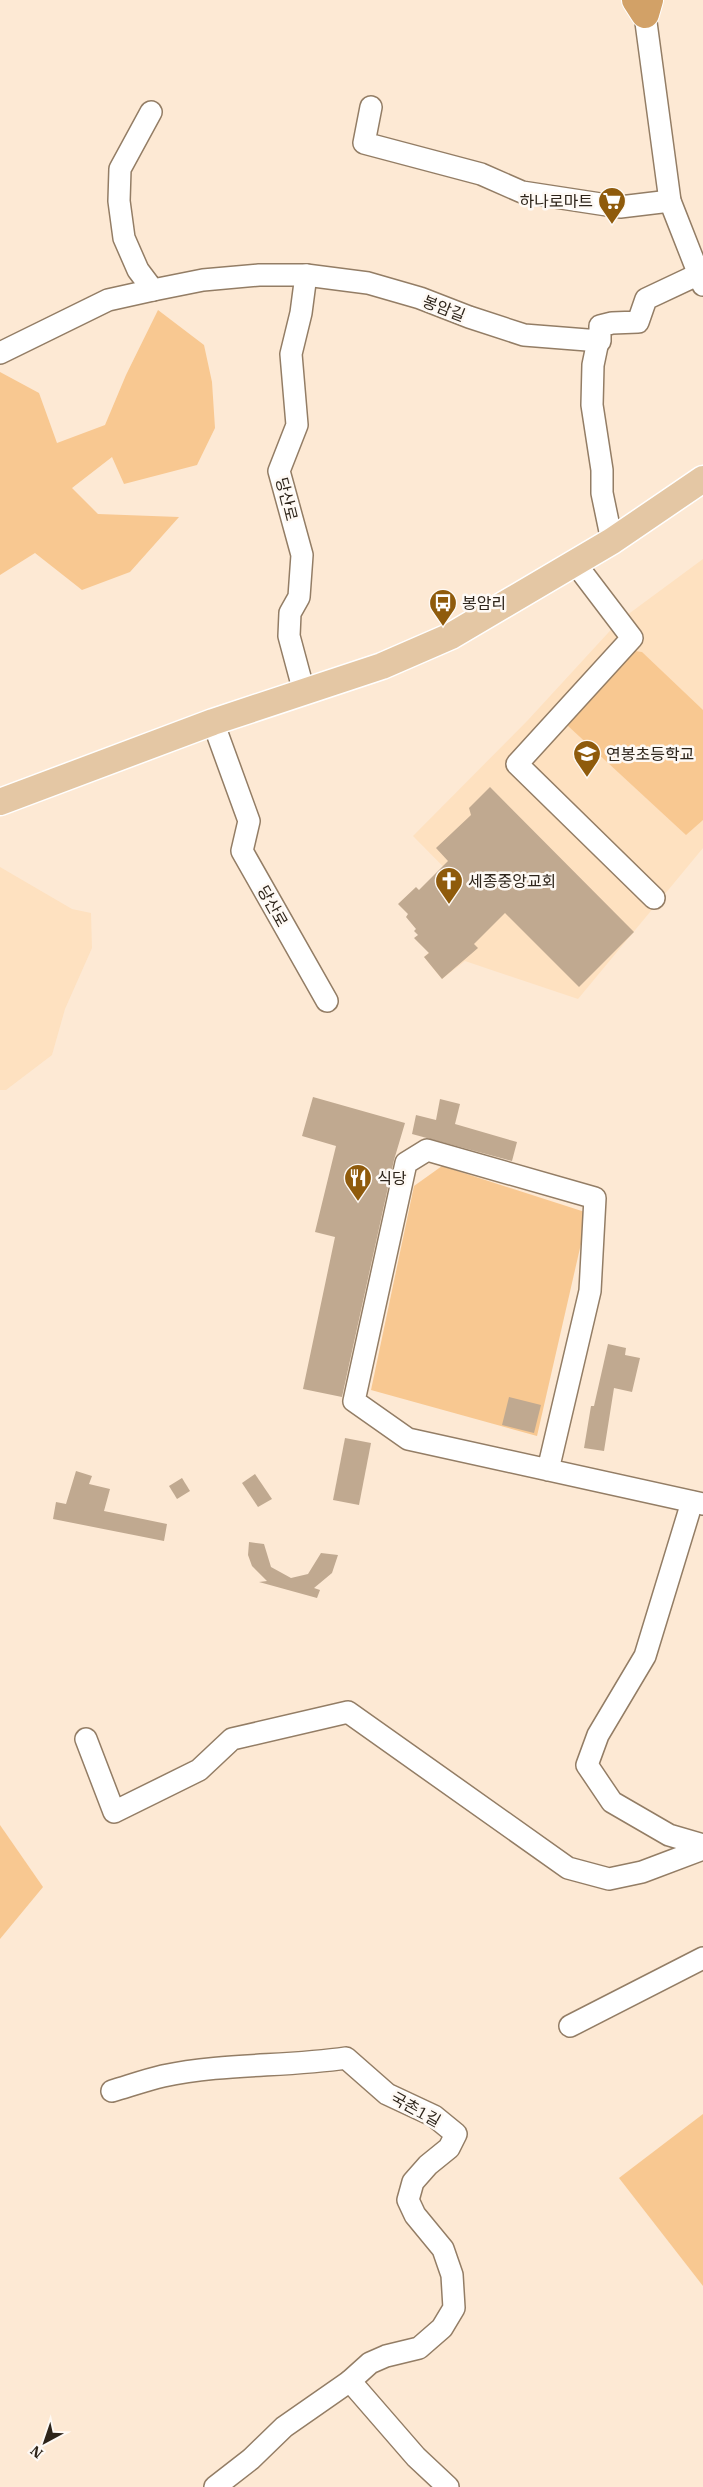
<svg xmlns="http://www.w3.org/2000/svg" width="703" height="2487" viewBox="0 0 703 2487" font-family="'IBM Plex Serif','Noto Sans KR',serif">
<rect width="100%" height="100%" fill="#fde9d4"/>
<!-- built -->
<g fill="#fee1c0">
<path d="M703 559V848L578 999 465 961 442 979 424 957 479 903 413 836 528 720 619 621Z"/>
<path d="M0 867 72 909 91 913 92 948 65 1009 52 1055 6 1090H0Z"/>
</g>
<!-- green -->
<g fill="#f8c891">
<path d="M158 310 204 345 212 382 215 428 197 465 124 484 112 457 72 488 98 514 179 517 130 572 82 590 35 553 0 575V372L39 393 57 443 105 425 126 375Z"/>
<path d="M635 651 642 652 703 710V820L686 835 567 725V719Z"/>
<path d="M442 1166 588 1213 537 1436 371 1390 414 1186Z"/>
<path d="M0 1825 43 1887 0 1939Z"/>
<path d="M703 2114V2286L619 2178Z"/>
</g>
<!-- building -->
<g fill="#c0a990">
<path d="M490 787 634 932 579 987 505 913 474 944 478 948 442 979 424 957 429 953 414 938 418 935 414 931 416 929 406 917 408 914 398 904 416 887 419 890 448 861 436 848 471 815 469 808Z"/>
<path d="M313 1097 405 1123 394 1160 342 1397 303 1389 335 1237 315 1232 336 1146 302 1136Z"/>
<path d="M440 1099 460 1104 455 1124 517 1142 512 1161 412 1134 416 1115 436 1120Z"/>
<path d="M608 1344 626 1348 625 1355 640 1358 632 1392 614 1388 604 1451 584 1448 591 1406H594Z"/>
<path d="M509 1397 541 1405 534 1433 502 1425Z"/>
<path d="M345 1438 371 1443 359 1505 333 1500Z"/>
<path d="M76 1471 92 1476 89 1484 110 1489 104 1511 167 1524 164 1541 53 1519 56 1502 66 1504Z"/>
<path d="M255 1474 272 1499 258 1507 242 1483Z"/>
<path d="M182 1478 190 1491 177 1499 169 1486Z"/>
<path d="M249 1542 264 1544 271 1567 291 1578 308 1574 321 1553 338 1555 332 1573 314 1588 320 1590 317 1598 259 1582 267 1581 252 1566 248 1555Z"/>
</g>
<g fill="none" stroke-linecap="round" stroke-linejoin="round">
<defs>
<g id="minor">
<path d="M643 0 670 201 703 285"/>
<path d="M371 107 364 143 481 174 522 192 620 207 670 201"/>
<path d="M151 112 120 169 119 201 124 238 138 270 153 290 203 280 259 275H306L368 283 420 298 469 317 524 335 600 341V326L612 323 638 322 646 299 699 274"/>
<path d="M598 341 593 365 592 405 602 470V493L612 541"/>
<path d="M0 353 108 300 153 290"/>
<path d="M575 563 632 638 517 764 654 898"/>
<path d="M304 692 289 636 290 613 299 597 302 555 279 471 297 425 291 354 301 313 306 275"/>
<path d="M213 722 249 821 242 851 327 1001"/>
<path d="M548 1470 590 1291 595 1198 427 1150 406 1163 354 1401 408 1439 703 1504"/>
<path d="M692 1502 645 1656 598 1735 587 1765 612 1802 669 1835 703 1845"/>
<path d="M86 1739 114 1812 199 1770 232 1739 348 1712 568 1868 609 1879 642 1872 703 1849"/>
<path d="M570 2026 703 1958"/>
<path d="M112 2091C129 2086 146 2080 163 2076 223 2063 286 2067 346 2058L387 2094 434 2116 456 2134 449 2148 428 2165 413 2182 408 2200 415 2215 443 2249 452 2275 454 2308 442 2328 419 2348 386 2356 370 2363 350 2381"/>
<path d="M215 2487 251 2459 284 2427 350 2381 416 2457 448 2487"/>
</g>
<path id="major" d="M0 802 213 722 382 666 451 636 612 541 703 479"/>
<path id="highway" d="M636 0 645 14 649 0"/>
</defs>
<!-- minor casing -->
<use href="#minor" stroke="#937d65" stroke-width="24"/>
<!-- major casing -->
<use href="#major" stroke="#fff" stroke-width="29"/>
<!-- highway casing -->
<use href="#highway" stroke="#fff" stroke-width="30"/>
<!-- minor -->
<use href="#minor" stroke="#fff" stroke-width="21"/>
<!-- major -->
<use href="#major" stroke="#e4c7a4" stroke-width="26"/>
<!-- highway -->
<use href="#highway" stroke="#d2a167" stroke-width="28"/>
</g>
<!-- icons -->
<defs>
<symbol id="supermarket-pin" viewBox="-11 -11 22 30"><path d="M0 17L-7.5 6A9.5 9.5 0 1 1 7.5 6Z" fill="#8f5b0c" stroke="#fef9f4"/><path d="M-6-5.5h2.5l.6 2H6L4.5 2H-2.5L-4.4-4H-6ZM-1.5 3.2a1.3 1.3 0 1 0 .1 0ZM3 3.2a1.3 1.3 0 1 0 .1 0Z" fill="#fff"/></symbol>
<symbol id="bus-pin" viewBox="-11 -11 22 30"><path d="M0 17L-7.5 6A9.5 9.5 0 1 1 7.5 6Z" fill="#8f5b0c" stroke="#fef9f4"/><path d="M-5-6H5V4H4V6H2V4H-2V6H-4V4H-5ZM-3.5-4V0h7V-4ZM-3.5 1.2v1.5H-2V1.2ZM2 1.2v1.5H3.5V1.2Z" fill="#fff"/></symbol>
<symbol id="school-pin" viewBox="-11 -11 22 30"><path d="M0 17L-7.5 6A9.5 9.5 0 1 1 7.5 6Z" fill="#8f5b0c" stroke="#fef9f4"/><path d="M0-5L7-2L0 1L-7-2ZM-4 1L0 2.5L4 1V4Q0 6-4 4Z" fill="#fff"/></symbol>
<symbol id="church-pin" viewBox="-11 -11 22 30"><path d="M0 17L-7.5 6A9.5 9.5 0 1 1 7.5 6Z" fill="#8f5b0c" stroke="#fef9f4"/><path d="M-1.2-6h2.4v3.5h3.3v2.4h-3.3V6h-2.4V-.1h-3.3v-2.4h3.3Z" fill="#fff"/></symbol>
<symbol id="restaurant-pin" viewBox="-11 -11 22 30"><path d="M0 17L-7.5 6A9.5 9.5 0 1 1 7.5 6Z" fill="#8f5b0c" stroke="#fef9f4"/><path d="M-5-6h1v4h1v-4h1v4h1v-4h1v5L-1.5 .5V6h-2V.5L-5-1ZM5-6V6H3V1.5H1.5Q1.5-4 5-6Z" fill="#fff"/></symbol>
</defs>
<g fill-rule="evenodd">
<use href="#supermarket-pin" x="596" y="185" width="32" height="43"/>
<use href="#bus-pin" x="427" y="587" width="32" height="43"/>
<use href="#school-pin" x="571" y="738" width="32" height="43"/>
<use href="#church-pin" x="433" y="865" width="32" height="43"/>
<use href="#restaurant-pin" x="342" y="1162" width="32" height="43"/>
</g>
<g text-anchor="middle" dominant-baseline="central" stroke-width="5" stroke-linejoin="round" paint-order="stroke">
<!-- poi labels -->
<g font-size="16" fill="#2d241a" stroke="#fef9f4" text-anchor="start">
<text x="593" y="201" text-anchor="end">하나로마트</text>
<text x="462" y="603">봉암리</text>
<text x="606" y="754">연봉초등학교</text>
<text x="468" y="881">세종중앙교회</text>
<text x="377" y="1178">식당</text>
</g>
<!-- street labels -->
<g font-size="16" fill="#2d241a" stroke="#fef9f4">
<text transform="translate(444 308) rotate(21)">봉암길</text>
<text transform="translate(287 499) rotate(76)">당산로</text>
<text transform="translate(273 906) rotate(61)">당산로</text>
<text transform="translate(416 2109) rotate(29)">국촌1길</text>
</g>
</g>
<!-- north arrow -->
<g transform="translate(45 2442) rotate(220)" stroke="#fef9f4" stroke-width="4" paint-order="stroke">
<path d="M0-4L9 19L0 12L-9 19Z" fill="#2d241a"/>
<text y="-8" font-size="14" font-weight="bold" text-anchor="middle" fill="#2d241a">N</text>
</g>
</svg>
